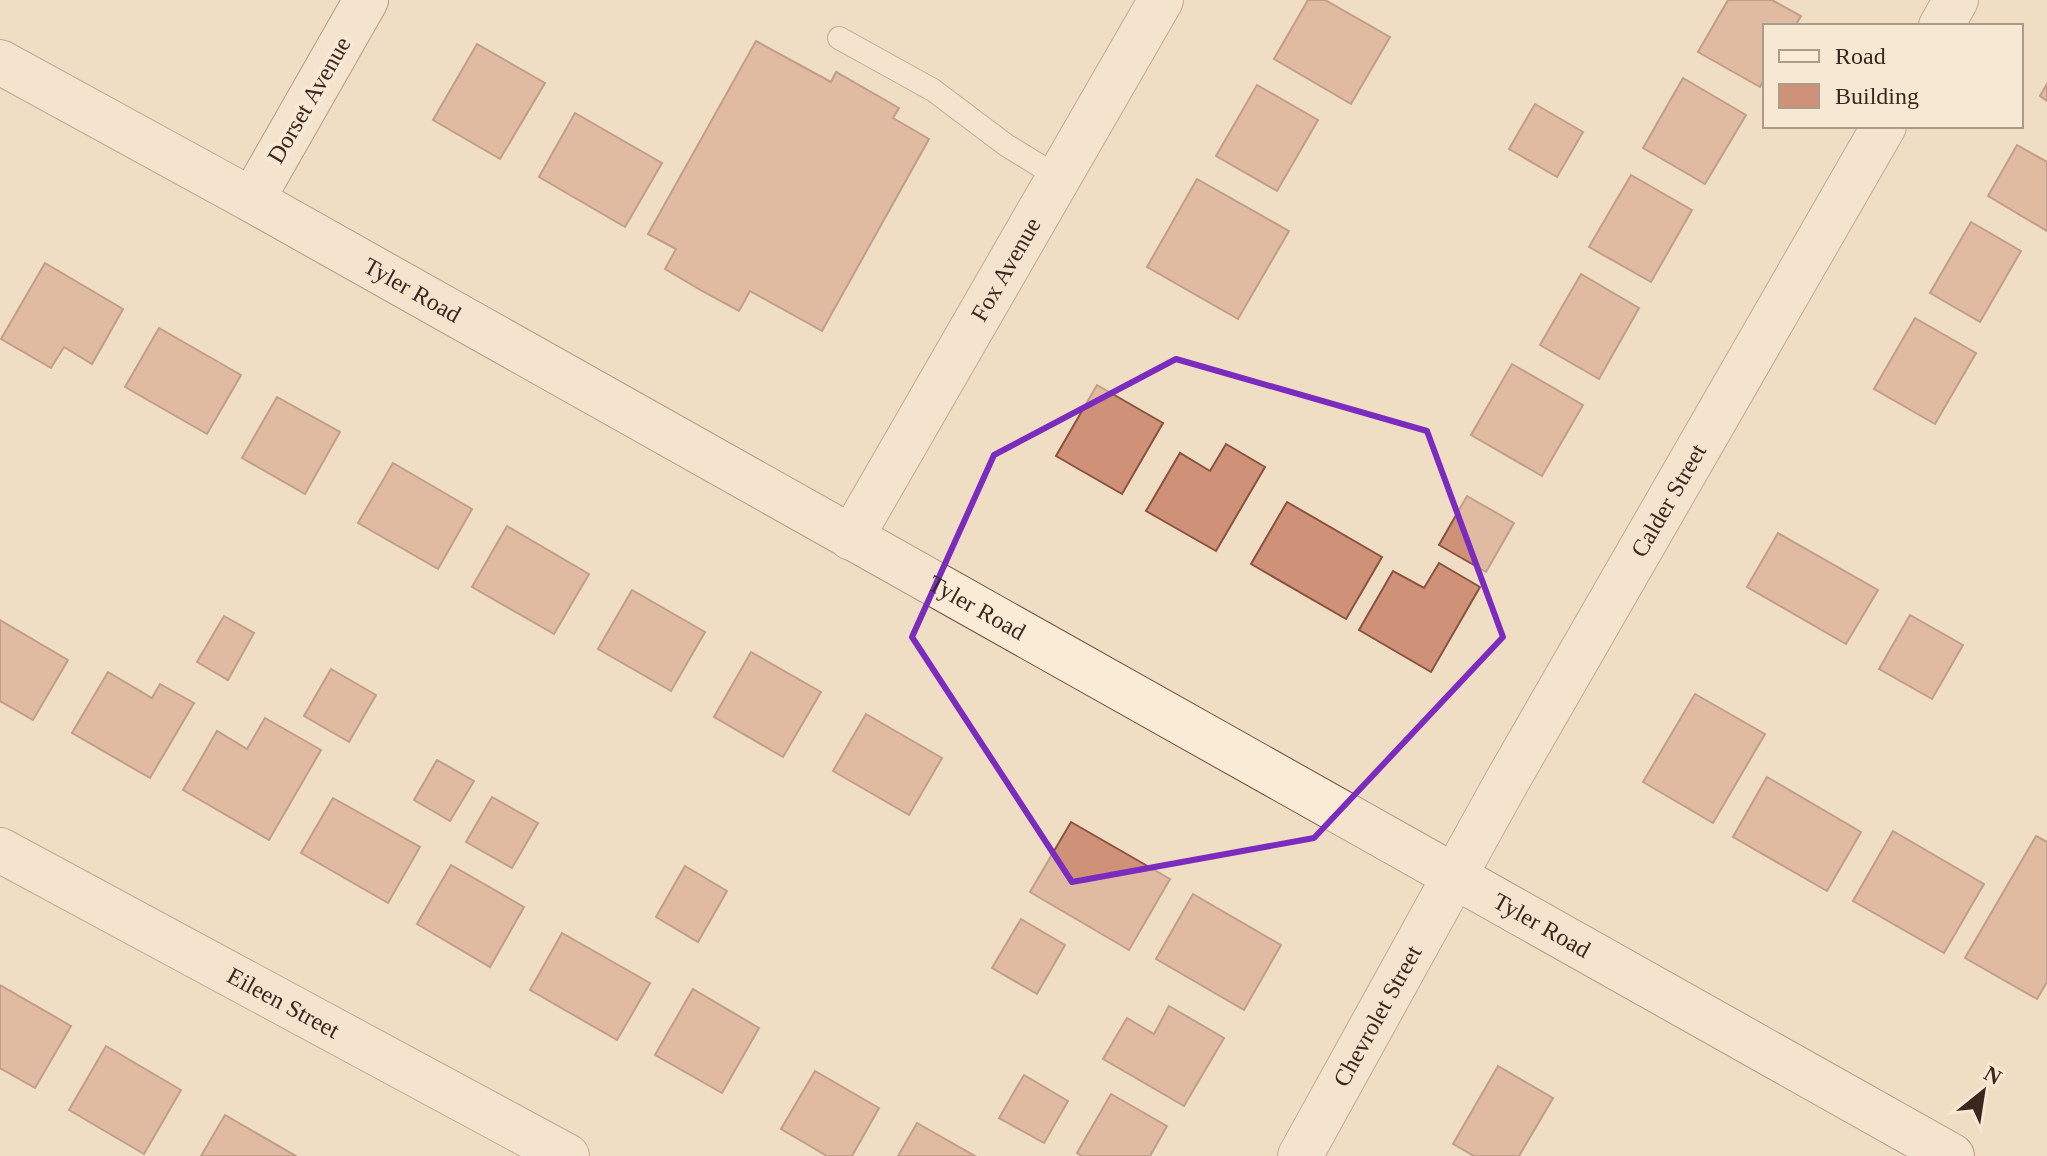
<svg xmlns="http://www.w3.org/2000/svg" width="2047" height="1156" viewBox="0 0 2047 1156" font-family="Georgia,serif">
<rect width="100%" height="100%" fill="#efddc4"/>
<!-- building -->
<g fill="#cf9279" stroke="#8b533f" stroke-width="2">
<path d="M1308 0H1325L1390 37 1351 104 1274 59Z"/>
<path d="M1728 0H1772L1801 16 1795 26H1765V78L1760 87 1698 52Z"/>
<path d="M756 41 831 82 836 72 899 108 893 118 929 139 822 331 750 291 739 311 702 291 665 269 676 249 648 234Z"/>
<path d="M477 44 545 83 500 159 433 120Z"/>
<path d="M1683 78 1746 115 1705 184 1643 148Z"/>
<path d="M2047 84V101L2040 96Z"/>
<path d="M1257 85 1318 120 1277 191 1216 156Z"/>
<path d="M1535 104 1583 132 1557 177 1509 149Z"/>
<path d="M575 113 662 163 625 227 539 177Z"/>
<path d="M2017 145 2047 162V231L1988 196Z"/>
<path d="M1631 175 1692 210 1651 282 1589 247Z"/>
<path d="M1197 179 1289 231 1238 319 1147 267Z"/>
<path d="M1971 222 2021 251 1980 322 1930 293Z"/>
<path d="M45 263 123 309 92 364 64 347 51 368 1 339Z"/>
<path d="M1581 274 1639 308 1599 379 1540 345Z"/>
<path d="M1915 318 1976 353 1935 424 1874 389Z"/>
<path d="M159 328 241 375 207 434 125 387Z"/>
<path d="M1512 364 1583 405 1542 476 1471 435Z"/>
<path d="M1097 385 1163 423 1122 494 1056 456Z"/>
<path d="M277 397 340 432 305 494 242 458Z"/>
<path d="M1226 444 1265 467 1216 551 1146 511 1180 453 1210 471Z"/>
<path d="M393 463 472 509 438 569 358 523Z"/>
<path d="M1467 496 1514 523 1486 572 1439 545Z"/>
<path d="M1287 502 1382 557 1346 619 1251 564Z"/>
<path d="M507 526 589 574 554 634 472 587Z"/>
<path d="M1778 533 1878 590 1846 644 1747 587Z"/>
<path d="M1439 563 1480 587 1431 672 1359 630 1393 571 1424 588Z"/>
<path d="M632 590 705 632 671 691 598 649Z"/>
<path d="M1910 615 1963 645 1932 699 1879 669Z"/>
<path d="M224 616 254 633 228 680 197 662Z"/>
<path d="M0 620 68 660 33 720 0 701Z"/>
<path d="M751 652 821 692 783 757 714 717Z"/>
<path d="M331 669 376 695 349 742 304 716Z"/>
<path d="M108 672 152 698 160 684 194 703 150 778 72 733Z"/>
<path d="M1695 694 1765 734 1713 823 1643 782Z"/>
<path d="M866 714 942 758 909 815 833 771Z"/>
<path d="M265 718 321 750 269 840 183 790 217 731 247 749Z"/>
<path d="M437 760 474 781 450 821 414 800Z"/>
<path d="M1767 777 1861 832 1827 891 1733 837Z"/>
<path d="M492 797 538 823 512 868 466 842Z"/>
<path d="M333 798 420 847 388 903 301 853Z"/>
<path d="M1071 822 1170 879 1129 950 1030 892Z"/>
<path d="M1893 831 1984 884 1944 953 1853 901Z"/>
<path d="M2036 836 2047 842V982L2037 999 1965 958Z"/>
<path d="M451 865 524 907 490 967 417 924Z"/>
<path d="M685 866 727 891 698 942 656 917Z"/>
<path d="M1193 894 1281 945 1244 1010 1156 959Z"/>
<path d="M1021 919 1065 945 1037 994 992 968Z"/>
<path d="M562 933 650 983 617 1040 530 990Z"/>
<path d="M0 985 71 1026 35 1088 0 1068Z"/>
<path d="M693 989 759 1028 722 1093 655 1055Z"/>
<path d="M1169 1006 1224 1038 1184 1106 1103 1059 1127 1018 1154 1034Z"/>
<path d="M106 1046 181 1090 144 1154 69 1110Z"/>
<path d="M1498 1066 1553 1098 1519 1156H1474L1453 1144Z"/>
<path d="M815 1071 879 1108 852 1156H827L781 1129Z"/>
<path d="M1024 1075 1068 1101 1044 1143 999 1118Z"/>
<path d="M1111 1094 1167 1126 1150 1156H1082L1077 1153Z"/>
<path d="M225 1115 296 1156H201Z"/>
<path d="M917 1123 975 1156H898Z"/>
</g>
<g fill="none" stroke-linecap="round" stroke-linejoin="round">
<defs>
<path id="lane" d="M839 38 933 90 1006 145 1060 178"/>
<g id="street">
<path d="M1941 26 1956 0"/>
<path d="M0 62 252 200"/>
<path id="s1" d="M851 538 1161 0"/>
<path id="s2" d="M0 850 567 1156"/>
<path id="s3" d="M1300 1156 1506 783 1884 126"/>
</g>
<g id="secondary">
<path id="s4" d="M366 0 252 200 1952 1156"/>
</g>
</defs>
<!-- lane casing -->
<use href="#lane" stroke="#8b6e5a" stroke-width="24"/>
<!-- street casing -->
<use href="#street" stroke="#8b6e5a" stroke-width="46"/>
<!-- secondary casing -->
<use href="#secondary" stroke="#6d4f3d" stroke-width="46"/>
<!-- lane -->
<use href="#lane" stroke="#faebd7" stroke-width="22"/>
<!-- street -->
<use href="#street" stroke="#faebd7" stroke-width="44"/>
<!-- secondary -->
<use href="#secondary" stroke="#faebd7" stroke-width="44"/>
</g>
<!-- marked area -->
<path d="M0 0H2047V1156H0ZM1176 359 1427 431 1503 637 1314 838 1072 882 912 637 994 455Z" fill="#efddc4" fill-opacity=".55" fill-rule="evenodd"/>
<path fill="none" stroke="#7b2cbf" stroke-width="6" stroke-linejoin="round" d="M1176 359 1427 431 1503 637 1314 838 1072 882 912 637 994 455Z"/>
<g text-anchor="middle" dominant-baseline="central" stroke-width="8" stroke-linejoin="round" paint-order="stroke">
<!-- street labels -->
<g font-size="24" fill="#3a281e" stroke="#f7e8d4">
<text transform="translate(309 100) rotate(-60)">Dorset Avenue</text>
<text stroke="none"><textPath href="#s1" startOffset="310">Fox Avenue</textPath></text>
<text stroke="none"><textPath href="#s4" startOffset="414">Tyler Road</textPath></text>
<text stroke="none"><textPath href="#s3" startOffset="752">Calder Street</textPath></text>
<text stroke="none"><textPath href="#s4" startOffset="1062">Tyler Road</textPath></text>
<text stroke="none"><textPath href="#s4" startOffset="1710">Tyler Road</textPath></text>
<text stroke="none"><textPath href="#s2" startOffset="322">Eileen Street</textPath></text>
<text stroke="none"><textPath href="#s3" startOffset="160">Chevrolet Street</textPath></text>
</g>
</g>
<!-- legend -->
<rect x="1763" y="24" width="260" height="104" fill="#f7e8d4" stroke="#ab9b8b" stroke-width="2"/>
<rect x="1779" y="50" width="40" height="12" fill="#faebd7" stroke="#ab9b8b" stroke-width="2"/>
<text x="1835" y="64" font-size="24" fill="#3a281e">Road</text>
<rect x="1779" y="84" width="40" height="24" fill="#cf9279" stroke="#ab9b8b" stroke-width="2"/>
<text x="1835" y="104" font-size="24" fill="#3a281e">Building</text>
<!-- north arrow -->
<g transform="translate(1983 1092) rotate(30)" stroke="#f7e8d4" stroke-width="6" paint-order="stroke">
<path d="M0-6L14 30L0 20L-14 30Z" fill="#3a281e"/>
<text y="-12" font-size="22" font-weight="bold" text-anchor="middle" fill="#3a281e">N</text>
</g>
</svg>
